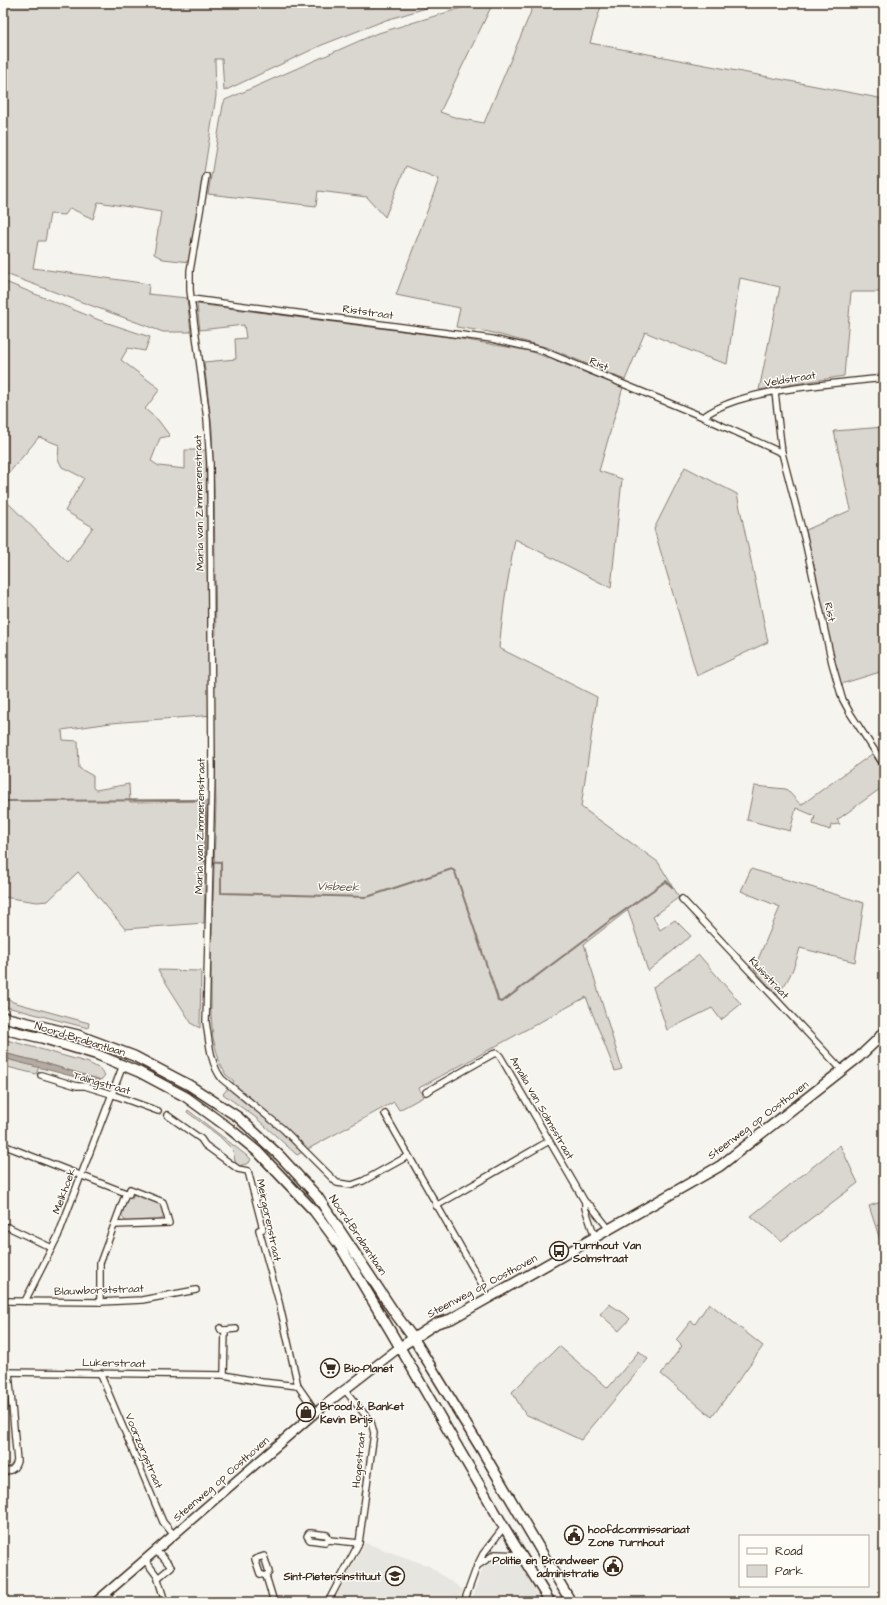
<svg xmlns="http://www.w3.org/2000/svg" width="887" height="1605" viewBox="0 0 887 1605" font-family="'Architects Daughter',sans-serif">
<rect width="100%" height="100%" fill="#f5f4ee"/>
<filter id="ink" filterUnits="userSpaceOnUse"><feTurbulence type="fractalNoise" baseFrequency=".025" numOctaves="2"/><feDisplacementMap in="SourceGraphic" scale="8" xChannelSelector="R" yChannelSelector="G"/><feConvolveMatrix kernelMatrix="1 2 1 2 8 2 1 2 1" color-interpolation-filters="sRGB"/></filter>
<g filter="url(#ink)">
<!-- built -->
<g fill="#e7e5df">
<path d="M365 1543 429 1566 463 1590 458 1602H333Z"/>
<path d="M508 1557 517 1560 542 1602H471L484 1565 495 1560Z"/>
</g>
<!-- green -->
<g fill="#dad6d0" stroke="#8a8077">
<path d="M3 3H443L386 20 322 45 224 91 222 59H215L216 96 190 262 163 259 154 254 161 212 98 202 93 219 70 208 65 215 50 214 45 241H38L33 268 149 284 148 294 187 298 191 332H163L3 273Z"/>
<path d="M478 3H493L440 112 457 118 484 123 530 14 533 3H602L590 43 884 99V292H851L844 376 759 390 780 287 740 278 727 364 703 356 645 332 625 380 549 348 489 332 456 327 460 308 396 295 439 179 406 166 385 217 367 197 318 191 316 206 208 194 223 105 225 100 375 34Z"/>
<path d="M3 281 99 320 150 337 145 351 128 348 121 360 160 389 145 409 158 420 170 436 160 438 151 461 159 466 185 469V450H206L208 637 216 635 214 490 212 429 204 362 236 359 235 339 246 338 244 325 200 330 197 304 455 338 530 351 623 387 599 471 622 479 611 588 515 539 505 597 499 648 597 697 581 807 658 862 679 897 653 917 660 930 675 920 691 936 648 971 628 910 584 944 622 1069 615 1071 586 997 419 1088 423 1097 399 1110 394 1102 297 1155 255 1117 223 1094 234 1081 226 1075 220 1064 213 1038 211 1015V964L216 806 214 715 111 723 62 730 63 740 78 741 79 768 93 776V788L96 790 129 784 130 802 207 801 204 923 125 929 78 872 48 901 37 902 3 897V498L68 562 93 527 65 511 84 478 62 467 58 459 59 445 39 437 3 480Z"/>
<path d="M884 427V684L880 672 841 684 834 659 806 530 851 510 834 431Z"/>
<path d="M685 467 737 494 768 642 697 676 654 529Z"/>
<path d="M872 754 884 772V786L837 820 840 824 831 825 830 830 813 824 815 816 796 808 790 831 747 820 754 786 786 789 801 805Z"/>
<path d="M751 869 864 903 855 962 800 948C795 966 789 981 777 995L754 969 780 907 741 891Z"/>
<path d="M699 955 741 1004 721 1020 712 1008 667 1030 653 987Z"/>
<path d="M158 970 201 971 200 1028 192 1024Z"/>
<path d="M3 995 13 1002 89 1023 88 1028 3 1006Z"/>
<path d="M3 1039 47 1051 89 1063 100 1069 105 1075 101 1080 41 1062 3 1053Z"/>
<path d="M3 1058 39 1067 36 1074 3 1066Z"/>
<path d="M188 1110 251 1159 249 1163 236 1167 233 1150 219 1136 187 1112Z"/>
<path d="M840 1145 858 1183 781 1241 751 1216Z"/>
<path d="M134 1193 160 1203C162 1207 165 1212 164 1216 160 1225 135 1222 127 1222L122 1217 121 1215 128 1198 132 1199Z"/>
<path d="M884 1201V1252L869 1206Z"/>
<path d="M709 1303 763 1346 712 1417 661 1374 682 1346 676 1340 691 1321 695 1324Z"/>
<path d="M609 1304 625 1314 630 1319 619 1331 600 1314Z"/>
<path d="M559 1346 608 1388 639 1351 648 1359 581 1440 525 1414 512 1392Z"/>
</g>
<!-- water -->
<path fill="#b4aca4" stroke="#84786e" d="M3 1053 41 1062 101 1080 98 1083 3 1058Z"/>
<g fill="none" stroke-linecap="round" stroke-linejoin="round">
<!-- stream -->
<g stroke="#84786e" stroke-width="2">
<path d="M3 801 202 800 205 810 204 861 221 862V893L367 897 452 869 455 872 497 996 498 1001 502 1002 611 920 666 881 673 888"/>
<path d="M882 1091 884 1095"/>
</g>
<defs>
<g id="street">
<path d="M206 176 190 271V290L207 419 210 463 212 774 206 1022C209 1040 210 1064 222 1079L283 1129 337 1183 352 1185 363 1181 408 1156"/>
<path d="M192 299 492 339 541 350 703 417 782 453"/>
<path d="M775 392 782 453 805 541 832 663 842 698 850 713 884 765"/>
<path d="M703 417C724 402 747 397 771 392 809 385 846 382 884 378"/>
<path d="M682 899 842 1070"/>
<path d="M41 1075 77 1086H85L111 1094 158 1111"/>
<path d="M426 1092 493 1054 497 1053 500 1056 585 1202V1208L595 1237"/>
<path d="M385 1114 483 1286"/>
<path d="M167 1115 201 1139 205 1145 238 1169 248 1171 263 1229 259 1230 279 1302 298 1386 316 1412"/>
<path d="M3 1145 126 1193"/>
<path d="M585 1202 591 1206 609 1229"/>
<path d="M436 1206 549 1141"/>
<path d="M114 1225 169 1223 163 1202 130 1189 129 1194 126 1193"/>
<path d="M3 1227H8L52 1248"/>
<path d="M3 1301 100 1302 142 1300 196 1290"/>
<path d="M25 1301 58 1236 123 1065"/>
<path d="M100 1302V1263L126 1193"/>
<path d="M220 1328 221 1330H225"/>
<path d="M3 1372 224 1375 262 1382 298 1386"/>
<path d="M100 1373 163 1522 174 1535"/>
<path d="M224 1375 225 1330 236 1329"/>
<path d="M3 1472C11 1471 15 1469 17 1461L9 1372"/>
<path d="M329 1540 325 1542 310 1540 307 1536 309 1533H311L327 1535 329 1540 359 1543"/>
<path d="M155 1551 162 1556 171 1567 158 1578"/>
<path d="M145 1560 157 1576 165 1602"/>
<path d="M477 1566 495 1554 521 1555"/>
<path d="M266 1576 260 1574 255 1559 264 1556 269 1572 266 1576 274 1602"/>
<path d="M106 1593 113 1602"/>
<path d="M328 1602 359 1543 374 1433 371 1422 344 1389"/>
<path d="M464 1602 477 1566 483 1554 504 1527"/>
</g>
<path id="secondary" d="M96 1602 316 1412 400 1347"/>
<g id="primary">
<path d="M3 1017 78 1035 134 1056 189 1085 238 1117 280 1156 317 1196 394 1312 414 1339 480 1447 571 1602"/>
<path d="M3 1029 42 1038 98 1055 139 1072 186 1097 230 1129 258 1152 314 1211 340 1246 391 1332 504 1527 550 1602"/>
<path d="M400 1347 437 1323 451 1319 490 1297 720 1166 859 1057 878 1039 884 1031"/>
</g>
</defs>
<!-- street casing -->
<use href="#street" stroke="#3b2a1e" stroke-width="8"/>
<!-- secondary casing -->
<use href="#secondary" stroke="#3b2a1e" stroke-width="11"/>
<!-- primary casing -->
<use href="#primary" stroke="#3b2a1e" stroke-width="12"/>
<!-- street -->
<use href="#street" stroke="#fdfcf7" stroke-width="5.5"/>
<!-- secondary -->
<use href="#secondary" stroke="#fdfcf7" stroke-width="8"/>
<!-- primary -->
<use href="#primary" stroke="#fdfcf7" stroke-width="9"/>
</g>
</g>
<!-- icons -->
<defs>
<symbol id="bus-ring" viewBox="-11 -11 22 22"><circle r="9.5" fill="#fdfcf7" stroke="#3b2a1e" stroke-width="1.5"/><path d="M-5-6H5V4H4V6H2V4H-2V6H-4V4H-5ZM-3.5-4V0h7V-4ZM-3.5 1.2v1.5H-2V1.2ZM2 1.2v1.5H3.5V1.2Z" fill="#3b2a1e"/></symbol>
<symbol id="supermarket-ring" viewBox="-11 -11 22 22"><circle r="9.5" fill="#fdfcf7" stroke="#3b2a1e" stroke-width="1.5"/><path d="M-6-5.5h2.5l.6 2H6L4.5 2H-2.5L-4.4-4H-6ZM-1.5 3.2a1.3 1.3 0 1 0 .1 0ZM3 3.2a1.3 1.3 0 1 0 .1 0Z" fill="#3b2a1e"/></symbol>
<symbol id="shop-ring" viewBox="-11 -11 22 22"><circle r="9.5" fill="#fdfcf7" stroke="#3b2a1e" stroke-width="1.5"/><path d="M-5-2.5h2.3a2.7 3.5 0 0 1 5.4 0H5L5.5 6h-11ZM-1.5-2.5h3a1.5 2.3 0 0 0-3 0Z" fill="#3b2a1e"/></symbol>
<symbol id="civic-ring" viewBox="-11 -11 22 22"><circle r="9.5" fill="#fdfcf7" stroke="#3b2a1e" stroke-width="1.5"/><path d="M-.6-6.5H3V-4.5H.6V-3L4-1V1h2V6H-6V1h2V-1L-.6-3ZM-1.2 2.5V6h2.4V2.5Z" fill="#3b2a1e"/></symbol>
<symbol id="school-ring" viewBox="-11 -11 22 22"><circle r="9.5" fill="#fdfcf7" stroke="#3b2a1e" stroke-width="1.5"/><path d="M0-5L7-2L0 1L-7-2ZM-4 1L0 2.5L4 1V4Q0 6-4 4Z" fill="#3b2a1e"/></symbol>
</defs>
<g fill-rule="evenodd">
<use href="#bus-ring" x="548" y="1240" width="22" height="22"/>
<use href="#supermarket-ring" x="319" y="1357" width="22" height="22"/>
<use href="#shop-ring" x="295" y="1401" width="22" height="22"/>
<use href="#civic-ring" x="563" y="1524" width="22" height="22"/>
<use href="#civic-ring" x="602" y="1555" width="22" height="22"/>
<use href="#school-ring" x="384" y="1565" width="22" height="22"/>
</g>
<g text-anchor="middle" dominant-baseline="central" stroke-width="3" stroke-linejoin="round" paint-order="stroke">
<!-- street labels -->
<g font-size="11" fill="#3b2a1e" stroke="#fdfcf7">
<text transform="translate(368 312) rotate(8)">Riststraat</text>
<text transform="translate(599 364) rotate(22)">Rist</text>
<text transform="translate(790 379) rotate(-9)">Veldstraat</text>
<text transform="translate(199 503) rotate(-91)">Maria van Zimmerenstraat</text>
<text transform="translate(830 612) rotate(77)">Rist</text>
<text transform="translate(200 826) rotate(-89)">Maria van Zimmerenstraat</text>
<text transform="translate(769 978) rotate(47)">Kluisstraat</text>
<text transform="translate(80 1039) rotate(17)">Noord-Brabantlaan</text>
<text transform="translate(102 1083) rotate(16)">Talingstraat</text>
<text transform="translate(542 1108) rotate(60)">Amalia van Solmsstraat</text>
<text transform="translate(758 1120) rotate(-37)">Steenweg op Oosthoven</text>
<text transform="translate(64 1191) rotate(-70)">Melkhoek</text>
<text transform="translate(269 1220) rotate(78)">Meirgorenstraat</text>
<text transform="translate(358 1235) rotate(56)">Noord-Brabantlaan</text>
<text transform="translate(482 1286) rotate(-28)">Steenweg op Oosthoven</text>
<text transform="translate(99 1290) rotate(-2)">Blauwborststraat</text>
<text transform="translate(114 1363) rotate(1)">Lukerstraat</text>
<text transform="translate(144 1451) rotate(67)">Voorzorgstraat</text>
<text transform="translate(359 1460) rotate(-84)">Hogestraat</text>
<text transform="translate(221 1479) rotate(-41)">Steenweg op Oosthoven</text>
</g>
<!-- poi labels -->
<g font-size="11" font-weight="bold" fill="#3b2a1e" stroke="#fdfcf7" text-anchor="start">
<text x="573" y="1245">Turnhout Van<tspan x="573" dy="13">Solmstraat</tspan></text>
<text x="344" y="1368">Bio-Planet</text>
<text x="320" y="1406">Brood &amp; Banket<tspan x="320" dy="13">Kevin Brijs</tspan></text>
<text x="588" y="1529">hoofdcommissariaat<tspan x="588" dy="13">Zone Turnhout</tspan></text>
<text x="599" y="1560" text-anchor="end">Politie en Brandweer<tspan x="599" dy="13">administratie</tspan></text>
<text x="381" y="1576" text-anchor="end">Sint-Pietersinstituut</text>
</g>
<!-- water labels -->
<g font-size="12" font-style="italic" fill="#65584d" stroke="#fdfcf7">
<text transform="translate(338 887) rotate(2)">Visbeek</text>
</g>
</g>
<!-- margin -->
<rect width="887" height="1605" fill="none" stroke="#fdfcf7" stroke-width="16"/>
<rect x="8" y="8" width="871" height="1589" fill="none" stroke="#3b2a1e" stroke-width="1.5" filter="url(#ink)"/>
<!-- legend -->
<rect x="739" y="1535" width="130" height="52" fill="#fdfcf7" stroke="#afa8a0"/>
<rect x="747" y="1548" width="20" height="6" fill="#fdfcf7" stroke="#afa8a0"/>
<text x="775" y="1555" font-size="12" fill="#3b2a1e">Road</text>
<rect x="747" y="1565" width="20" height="12" fill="#dad6d0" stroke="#afa8a0"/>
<text x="775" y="1575" font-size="12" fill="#3b2a1e">Park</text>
</svg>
